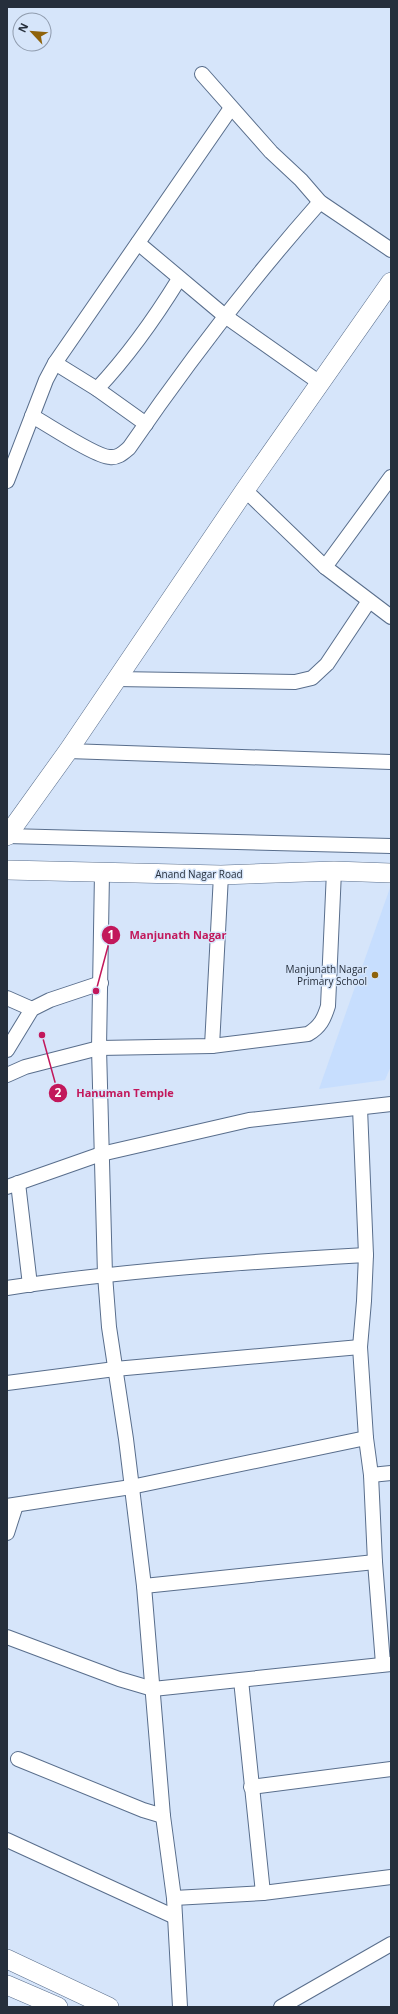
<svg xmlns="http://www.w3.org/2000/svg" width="398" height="2014" viewBox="0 0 398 2014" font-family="'Open Sans',sans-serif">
<rect width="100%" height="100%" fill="#d6e5fa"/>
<!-- built -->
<path fill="#c7defe" d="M391 885V1066L385 1080 319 1089Z"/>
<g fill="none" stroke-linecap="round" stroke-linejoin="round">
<defs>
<g id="street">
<path d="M202 74 271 152 301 180 320 202 391 250"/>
<path d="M138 243 225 316 320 383"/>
<path d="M55 363 97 389 146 424"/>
<path d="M97 389C129 355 155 318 179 279"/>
<path d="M32 416C47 424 96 457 110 457 118 458 123 453 129 448 188 362 251 280 320 202"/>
<path d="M7 481 46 380 55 363 231 108"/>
<path d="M245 490 325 567 391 617"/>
<path d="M325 567 391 477"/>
<path d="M116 679 295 682 312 678 327 664 369 601"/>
<path d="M68 751 391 762"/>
<path d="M7 836 391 846"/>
<path d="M102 873 99 1048 105 1275 109 1327 126 1439 144 1586 163 1816 174 1898 180 2007"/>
<path d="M7 998 32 1009"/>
<path d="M212 1046 221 875"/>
<path d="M7 1050 32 1009 50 1000 101 983"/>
<path d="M7 1075 25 1067 99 1048 212 1046 308 1034C320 1027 324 1019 328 1006L334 871"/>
<path d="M360 1108 366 1255 364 1301 360 1347 366 1438 371 1475 375 1562 383 1664"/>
<path d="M18 1183 30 1285"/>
<path d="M7 1187 101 1154 249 1120 391 1104"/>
<path d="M7 1288C126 1270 246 1262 366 1255"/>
<path d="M7 1383 115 1369 360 1347"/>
<path d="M371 1475 391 1473"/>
<path d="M7 1506 131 1487 366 1438"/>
<path d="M7 1533 16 1505"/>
<path d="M144 1586 375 1562"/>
<path d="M7 1637 119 1679 153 1689 391 1664"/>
<path d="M241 1680 263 1893"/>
<path d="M18 1759 143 1810 163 1816"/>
<path d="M251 1787 391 1769"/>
<path d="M7 1840 175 1917"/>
<path d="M174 1898 263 1893 391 1877"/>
<path d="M281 2007 391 1944"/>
</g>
<g id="secondary">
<path d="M7 836 68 751 245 490 391 282"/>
<path d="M7 870 221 875 334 871 391 873"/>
<path d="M7 1959 109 2007"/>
<path d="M7 1985 58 2007"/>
</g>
</defs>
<!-- street casing -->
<use href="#street" stroke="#596e8c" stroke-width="16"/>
<!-- secondary casing -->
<use href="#secondary" stroke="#596e8c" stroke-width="20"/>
<!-- street -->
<use href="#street" stroke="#fff" stroke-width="14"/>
<!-- secondary -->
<use href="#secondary" stroke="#fff" stroke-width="19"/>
</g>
<!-- markers -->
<circle fill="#8f630b" stroke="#d6e5fa" stroke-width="1.5" cx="375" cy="975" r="4"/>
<g text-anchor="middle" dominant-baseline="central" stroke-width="3" stroke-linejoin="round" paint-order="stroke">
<!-- street labels -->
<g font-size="10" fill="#262f3c" stroke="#d6e5fa">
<text x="199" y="874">Anand Nagar Road</text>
</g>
<!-- poi labels -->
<g font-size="10" fill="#262f3c" stroke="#d6e5fa" text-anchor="end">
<text x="367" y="969">Manjunath Nagar<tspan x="367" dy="12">Primary School</tspan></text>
</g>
</g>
<!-- callouts -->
<path fill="none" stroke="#c2185b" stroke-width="1.5" d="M96 991L111 935M42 1035L58 1093"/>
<g fill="#c2185b" stroke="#d6e5fa" stroke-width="1.5">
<circle cx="96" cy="991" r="4"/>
<circle cx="42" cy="1035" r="4"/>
<circle cx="111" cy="935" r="10"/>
<circle cx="58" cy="1093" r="10"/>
</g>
<g font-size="12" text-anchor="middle" font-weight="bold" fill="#fff">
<text x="111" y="939">1</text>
<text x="58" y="1097">2</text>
</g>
<g font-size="11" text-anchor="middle" font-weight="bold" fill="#c2185b" stroke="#d6e5fa" stroke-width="3" stroke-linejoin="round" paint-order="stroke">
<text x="178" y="939">Manjunath Nagar</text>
<text x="125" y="1097">Hanuman Temple</text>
</g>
<!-- border -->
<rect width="398" height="2014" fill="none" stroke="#262f3c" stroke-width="16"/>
<!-- north arrow -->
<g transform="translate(32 32) rotate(296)"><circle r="19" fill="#d6e5fa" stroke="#909cae"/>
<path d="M0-3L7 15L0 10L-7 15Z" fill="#8f630b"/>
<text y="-6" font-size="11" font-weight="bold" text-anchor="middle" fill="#262f3c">N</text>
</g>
</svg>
